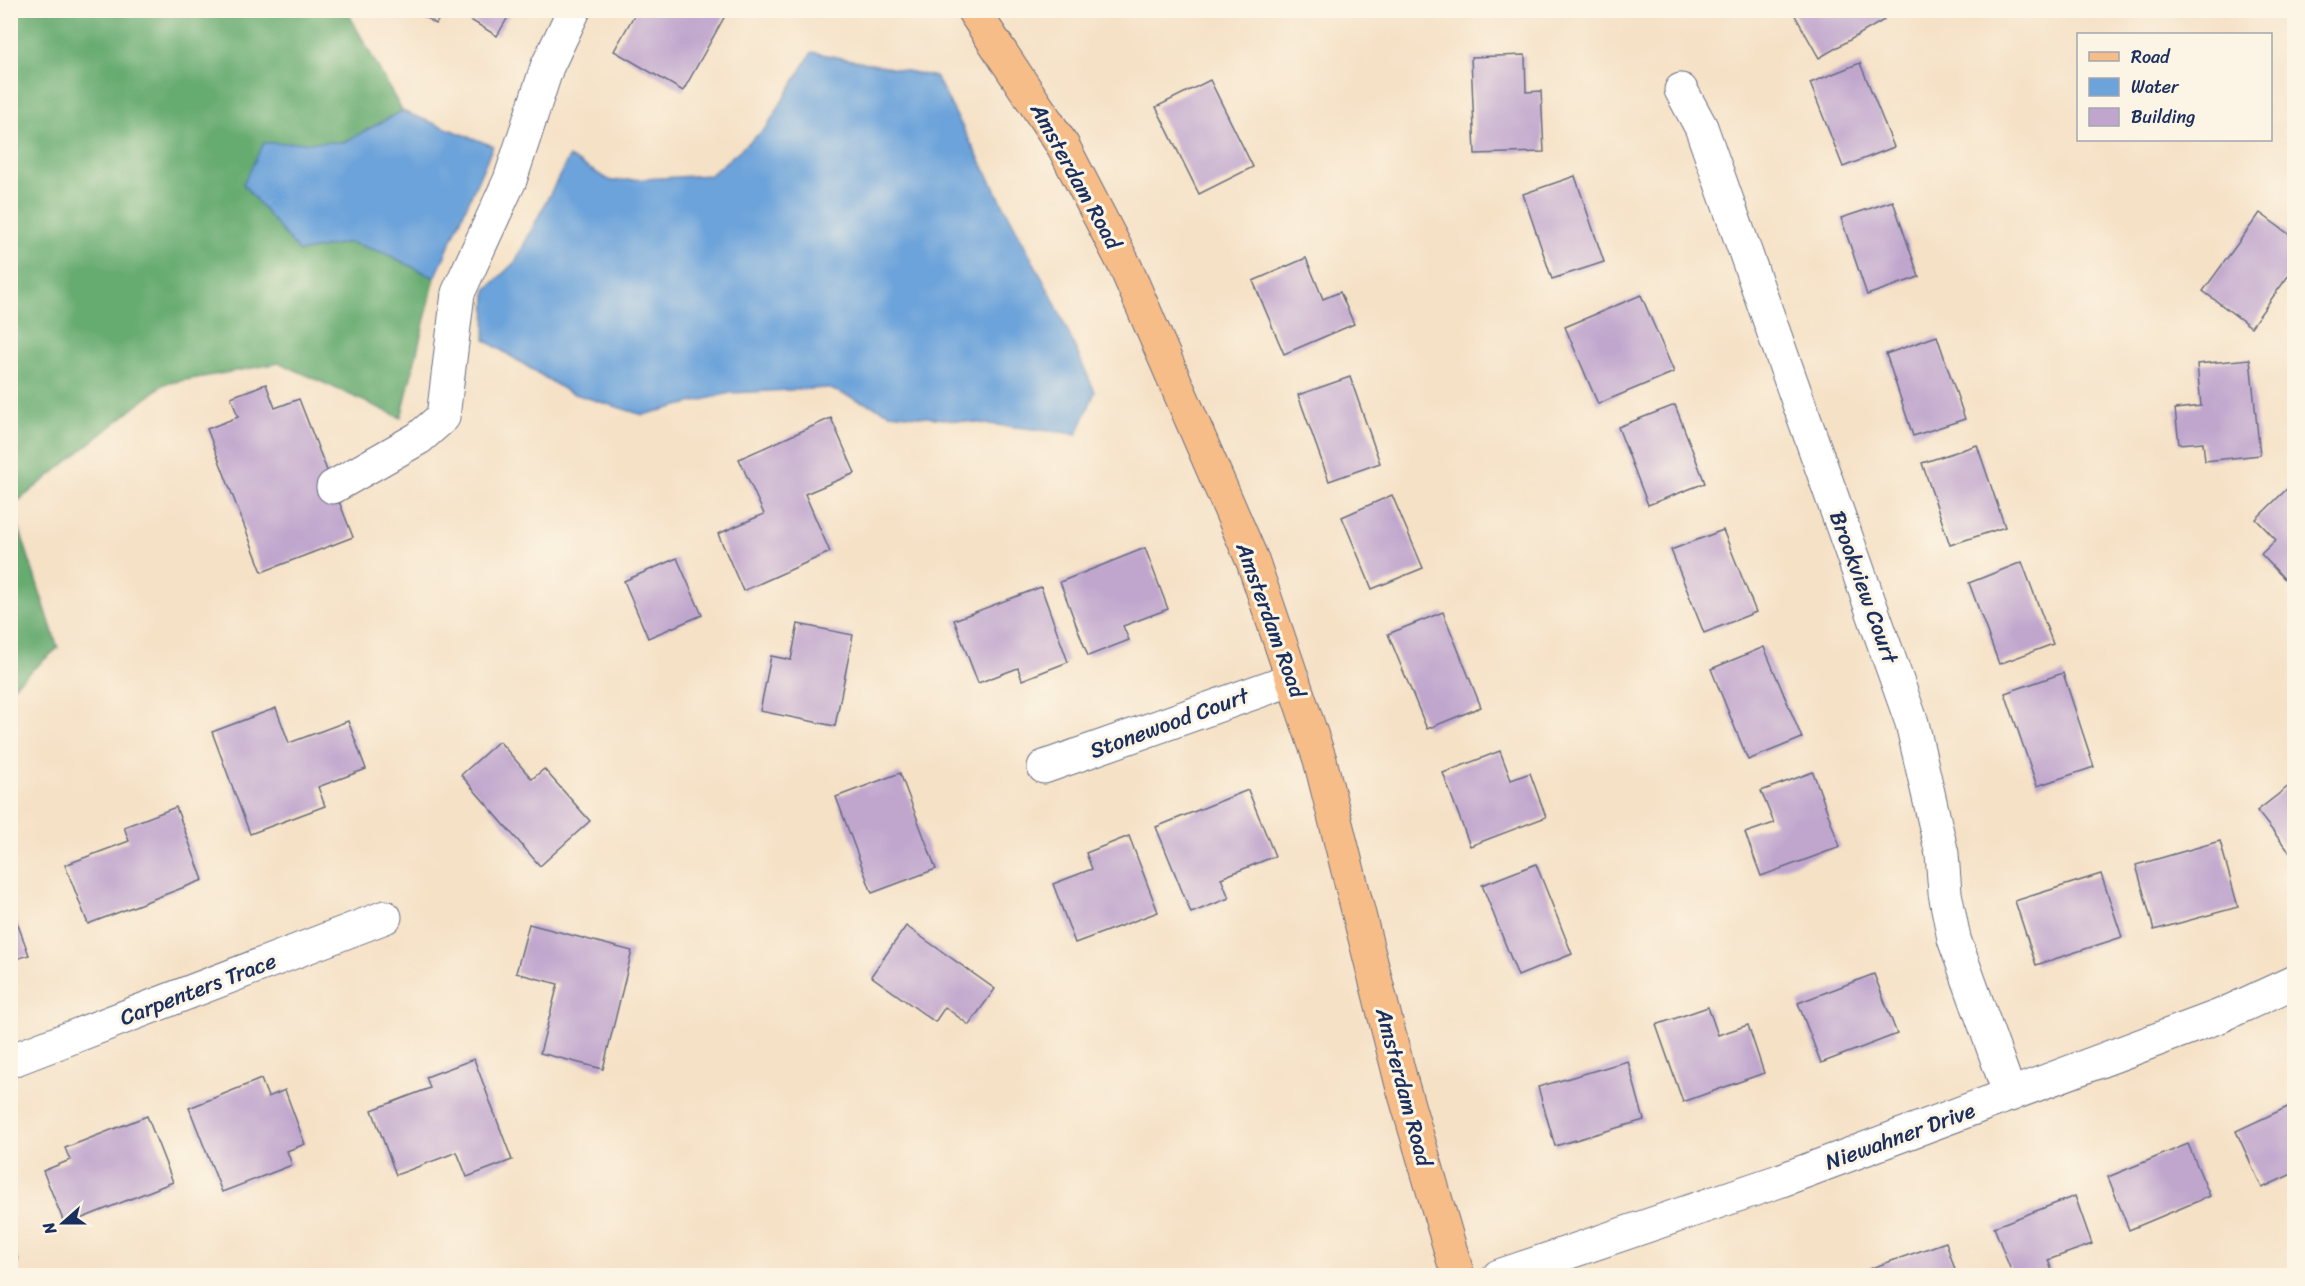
<svg xmlns="http://www.w3.org/2000/svg" width="2305" height="1286" viewBox="0 0 2305 1286" font-family="Sriracha,sans-serif">
<rect width="100%" height="100%" fill="#fcf5e5"/>
<filter id="ink" filterUnits="userSpaceOnUse"><feTurbulence type="fractalNoise" baseFrequency=".0167" numOctaves="2"/><feDisplacementMap in="SourceGraphic" scale="12" xChannelSelector="R" yChannelSelector="G"/><feConvolveMatrix kernelMatrix="1 2 1 2 8 2 1 2 1" color-interpolation-filters="sRGB"/></filter>
<filter id="wash" filterUnits="userSpaceOnUse"><feTurbulence type="fractalNoise" baseFrequency=".008" numOctaves="4" result="noise"/><feDisplacementMap in="SourceGraphic" scale="24" xChannelSelector="R" yChannelSelector="G"/><feGaussianBlur stdDeviation="1.35" result="paint"/><feColorMatrix in="noise" values="0 0 0 0 0 0 0 0 0 0 0 0 0 0 0 0 0 1.4 0 .05"/><feComposite in="paint" operator="in"/></filter>
<g filter="url(#wash)">
<rect width="100%" height="100%" fill="#f5e1c6"/>
<!-- forest -->
<path fill="#66ab70" stroke="#406d67" stroke-width="1.5" d="M11 11H347L402 111 345 142 264 144 299 252 349 242 385 253 435 278 401 418 280 363 164 384 12 506 58 648 11 688Z"/>
<!-- water -->
<g fill="#6ca3da" stroke="#44699c" stroke-width="1.5">
<path d="M812 52 936 77 1054 301 1095 392 1077 434 890 413 828 388 730 393 643 415 568 392 485 340 486 290 515 262 569 157 611 181 710 175 766 128Z"/>
<path d="M402 111 493 146 435 278 385 253 349 242 299 252 243 184 264 143 345 142Z"/>
</g>
<g id="blocks">
<!-- building -->
<g fill="#c0a6cd">
<path d="M413 10H444L436 24Z"/>
<path d="M454 10H512L497 36Z"/>
<path d="M637 10H720L726 14 683 91 614 51Z"/>
<path d="M1792 10H1879L1884 20 1819 58Z"/>
<path d="M1525 55 1526 92 1541 91 1544 152 1475 154 1471 57Z"/>
<path d="M1860 63 1894 147 1843 167 1810 83Z"/>
<path d="M1210 80 1253 167 1199 194 1156 107Z"/>
<path d="M1575 176 1604 262 1552 279 1523 194Z"/>
<path d="M1893 201 1919 277 1867 295 1841 218Z"/>
<path d="M2260 213 2294 238V268L2251 327 2203 291Z"/>
<path d="M1306 258 1323 299 1340 292 1354 324 1284 354 1253 281Z"/>
<path d="M1641 295 1674 372 1598 404 1565 327Z"/>
<path d="M1937 336 1965 419 1913 436 1886 354Z"/>
<path d="M2250 359 2260 455 2205 461 2203 442 2179 444 2175 409 2201 406 2197 364Z"/>
<path d="M1350 377 1380 463 1329 481 1298 395Z"/>
<path d="M266 384 275 408 299 399 353 537 262 572 207 429 238 417 231 397Z"/>
<path d="M1675 405 1705 483 1648 505 1618 427Z"/>
<path d="M831 418 855 473 805 494 830 552 743 591 718 534 764 514 739 459Z"/>
<path d="M1977 445 2005 527 1950 545 1922 463Z"/>
<path d="M2294 482V589L2261 554 2276 540 2256 519Z"/>
<path d="M1392 495 1423 568 1372 589 1342 517Z"/>
<path d="M1723 530 1756 612 1704 633 1671 550Z"/>
<path d="M1145 548 1168 609 1123 626 1129 640 1088 656 1060 582Z"/>
<path d="M677 558 702 615 648 638 624 581Z"/>
<path d="M2022 562 2053 644 1999 664 1969 583Z"/>
<path d="M1041 587 1068 662 1022 680 1018 668 978 683 954 620Z"/>
<path d="M1443 612 1481 707 1427 729 1388 634Z"/>
<path d="M798 624 853 635 835 726 760 711 771 656 791 660Z"/>
<path d="M1764 647 1802 738 1748 760 1711 669Z"/>
<path d="M2063 673 2094 767 2037 786 2005 693Z"/>
<path d="M276 708 289 743 348 721 366 769 318 787 325 806 250 834 212 732Z"/>
<path d="M499 741 532 779 544 769 590 821 540 866 461 775Z"/>
<path d="M1500 751 1511 780 1530 773 1546 817 1470 846 1443 773Z"/>
<path d="M1813 772 1840 847 1761 876 1745 833 1774 823 1761 791Z"/>
<path d="M900 773 936 869 872 893 836 797Z"/>
<path d="M2294 782V858L2257 811Z"/>
<path d="M1248 790 1275 856 1221 878 1229 898 1191 913 1156 827Z"/>
<path d="M176 807 203 880 88 924 65 865 129 841 124 827Z"/>
<path d="M1129 836 1158 912 1075 943 1053 884 1092 869 1086 853Z"/>
<path d="M2220 841 2238 907 2154 930 2136 865Z"/>
<path d="M1536 864 1572 954 1518 976 1482 885Z"/>
<path d="M2101 874 2122 937 2036 965 2015 901Z"/>
<path d="M10 903 29 955 10 961Z"/>
<path d="M529 924 632 951 603 1069 540 1053 558 984 516 973Z"/>
<path d="M906 926 995 989 969 1025 945 1007 935 1022 871 976Z"/>
<path d="M1874 974 1897 1034 1821 1063 1798 1003Z"/>
<path d="M1708 1007 1718 1035 1748 1025 1764 1073 1683 1102 1656 1025Z"/>
<path d="M474 1059 512 1160 467 1177 457 1152 396 1175 372 1110 430 1088 426 1077Z"/>
<path d="M1628 1061 1644 1120 1555 1146 1538 1087Z"/>
<path d="M261 1079 268 1097 285 1090 305 1144 287 1151 292 1165 222 1192 189 1108Z"/>
<path d="M2294 1104V1173L2262 1188 2236 1131Z"/>
<path d="M147 1116 173 1182 65 1225 43 1171 70 1160 65 1148Z"/>
<path d="M2188 1144 2210 1196 2129 1230 2108 1177Z"/>
<path d="M2075 1196 2092 1244 2048 1260 2054 1276H2013L1994 1227Z"/>
<path d="M10 1241 18 1260 10 1263Z"/>
<path d="M1946 1242 1957 1276H1861L1860 1272Z"/>
</g>
</g>
</g>
<g filter="url(#ink)">
<use href="#blocks" fill-opacity="0" stroke="#676d82" stroke-width="1.5"/>
<g fill="none" stroke-linecap="round" stroke-linejoin="round">
<defs>
<g id="minor">
<path d="M1681 90 1701 127 1912 723 1942 854 1945 893 1954 939 2010 1095"/>
<path d="M333 487 419 438 443 417 458 293 510 180 547 67 574 10"/>
<path d="M1044 767 1293 679"/>
<path d="M10 1061 385 917"/>
<path d="M1499 1276 1779 1181 2220 1016 2294 982"/>
</g>
<path id="major" d="M973 10 1063 146 1125 266 1253 562 1320 760 1401 1081 1458 1276"/>
</defs>
<!-- minor casing -->
<use href="#minor" stroke="#676d82" stroke-width="35"/>
<!-- major casing -->
<use href="#major" stroke="#676d82" stroke-width="35"/>
<!-- minor -->
<use href="#minor" stroke="#fff" stroke-width="33"/>
<!-- major -->
<use href="#major" stroke="#f7bd88" stroke-width="33"/>
</g>
</g>
<g text-anchor="middle" dominant-baseline="central" stroke-width="6" stroke-linejoin="round" paint-order="stroke">
<!-- street labels -->
<g font-size="22" fill="#1b2f5e" stroke="#fcf5e5">
<text transform="translate(1076 176) rotate(61)">Amsterdam Road</text>
<text transform="translate(1864 587) rotate(70)">Brookview Court</text>
<text transform="translate(1271 620) rotate(70)">Amsterdam Road</text>
<text transform="translate(1169 723) rotate(-20)">Stonewood Court</text>
<text transform="translate(198 989) rotate(-21)">Carpenters Trace</text>
<text transform="translate(1404 1087) rotate(75)">Amsterdam Road</text>
<text transform="translate(1900 1136) rotate(-20)">Niewahner Drive</text>
</g>
</g>
<!-- margin -->
<rect width="2305" height="1286" fill="none" stroke="#fcf5e5" stroke-width="36"/>
<!-- legend -->
<rect x="2077" y="33" width="195" height="108" fill="#fcf5e5" stroke="#a2a6af" stroke-width="1.5"/>
<rect x="2089" y="52" width="30" height="9" fill="#f7bd88" stroke="#a2a6af" stroke-width="1.5"/>
<text x="2131" y="63" font-size="18" fill="#1b2f5e">Road</text>
<rect x="2089" y="78" width="30" height="18" fill="#6ca3da" stroke="#a2a6af" stroke-width="1.5"/>
<text x="2131" y="93" font-size="18" fill="#1b2f5e">Water</text>
<rect x="2089" y="108" width="30" height="18" fill="#c0a6cd" stroke="#a2a6af" stroke-width="1.5"/>
<text x="2131" y="123" font-size="18" fill="#1b2f5e">Building</text>
<!-- north arrow -->
<g transform="translate(63 1223) rotate(249)" stroke="#fcf5e5" stroke-width="4.5" paint-order="stroke">
<path d="M0-4.5L10 22L0 15L-10 22Z" fill="#1b2f5e"/>
<text y="-9" font-size="16" font-weight="bold" text-anchor="middle" fill="#1b2f5e">N</text>
</g>
</svg>
